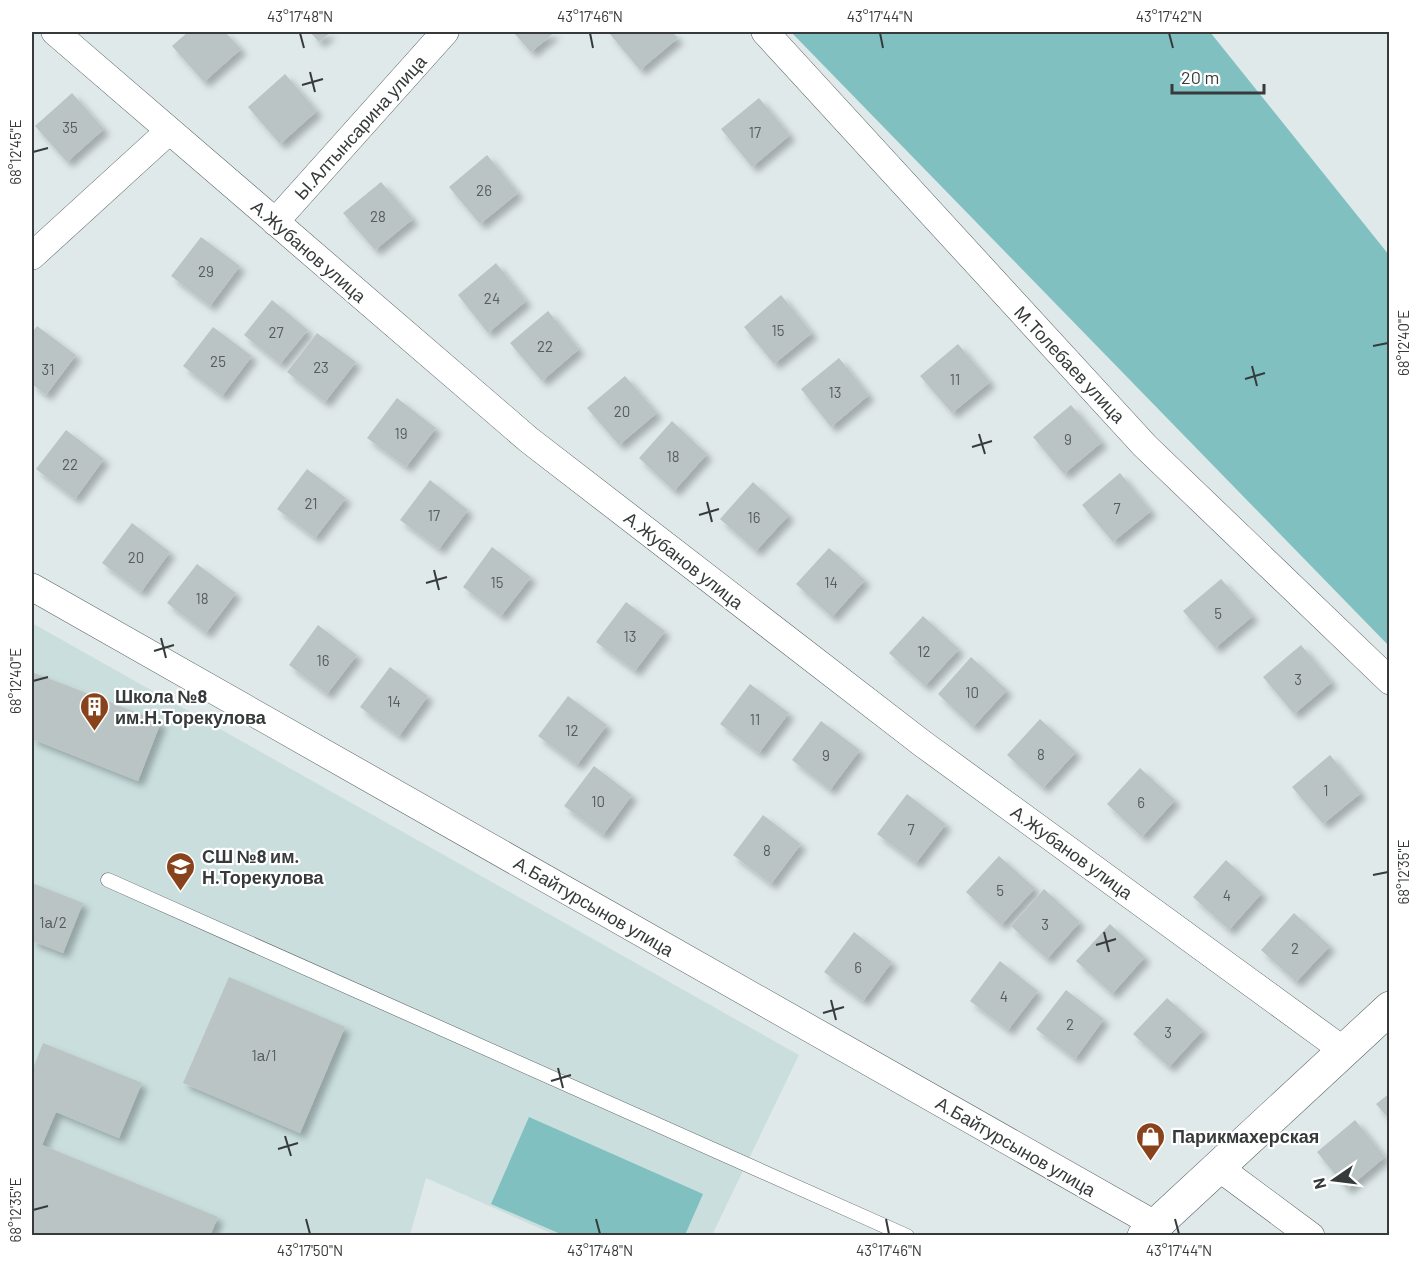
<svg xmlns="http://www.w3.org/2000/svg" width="1421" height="1267" viewBox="0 0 1421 1267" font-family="Barlow,sans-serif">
<defs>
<filter id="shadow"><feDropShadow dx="5.5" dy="5.5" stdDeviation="3" flood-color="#0004"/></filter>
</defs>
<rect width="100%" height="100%" fill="#dfe9e9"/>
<!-- built -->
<path fill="#cadede" d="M32 623 799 1055 712 1235H555L426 1178 410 1235H32Z"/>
<!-- green -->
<g fill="#81c0c1">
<path d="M791 32H1210L1389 255V646Z"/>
<path d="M529 1117 703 1194 685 1235H563L491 1204Z"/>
</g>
<!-- building -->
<g fill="#bbc4c4" filter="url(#shadow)">
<path d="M188 32H225L241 49 204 82 172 46Z"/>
<path d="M310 32H331L319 42Z"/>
<path d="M513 32H555L531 52Z"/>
<path d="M611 32H672L678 38 640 70 609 33Z"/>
<path d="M285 74 317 111 280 144 248 107Z"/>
<path d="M72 93 104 129 67 162 35 126Z"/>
<path d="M759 98 790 135 752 167 721 129Z"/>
<path d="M487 155 518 193 480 224 449 187Z"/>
<path d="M381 182 413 219 375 250 343 213Z"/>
<path d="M201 237 240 266 210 306 171 276Z"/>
<path d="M496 263 526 301 488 333 458 295Z"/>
<path d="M781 295 812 333 774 364 744 327Z"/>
<path d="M272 300 308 330 280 364 244 335Z"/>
<path d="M548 311 579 349 542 381 510 343Z"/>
<path d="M37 326 76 355 46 395 32 384V333Z"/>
<path d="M213 327 252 356 222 396 183 366Z"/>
<path d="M317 333 356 362 325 402 287 372Z"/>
<path d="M958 344 990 382 952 413 920 376Z"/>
<path d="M839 358 869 395 831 427 801 389Z"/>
<path d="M625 376 657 413 619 445 587 408Z"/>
<path d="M397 398 436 428 406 467 367 438Z"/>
<path d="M1071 405 1102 442 1064 474 1033 437Z"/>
<path d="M672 421 707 454 674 491 639 458Z"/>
<path d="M66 430 104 459 75 499 36 469Z"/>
<path d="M307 469 346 498 315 538 277 509Z"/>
<path d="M1120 473 1151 511 1113 542 1082 505Z"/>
<path d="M430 480 468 510 439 549 400 520Z"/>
<path d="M753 482 789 515 756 551 720 519Z"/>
<path d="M132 523 170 552 141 592 102 563Z"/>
<path d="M492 547 531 577 501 616 463 587Z"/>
<path d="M829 548 865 580 832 617 796 584Z"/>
<path d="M197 564 236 593 206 633 167 603Z"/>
<path d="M1221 579 1253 616 1215 648 1183 611Z"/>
<path d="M626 602 665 631 635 671 596 642Z"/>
<path d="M923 616 959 649 925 686 889 653Z"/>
<path d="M318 625 357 655 327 694 289 665Z"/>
<path d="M1301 645 1332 682 1294 714 1263 677Z"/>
<path d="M971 657 1007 690 973 727 938 694Z"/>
<path d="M390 667 428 696 399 736 360 707Z"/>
<path d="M32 672 161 722 138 781 32 739Z"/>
<path d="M750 684 789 713 759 753 720 724Z"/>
<path d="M568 696 607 725 577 765 538 736Z"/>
<path d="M1040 719 1076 752 1043 788 1007 755Z"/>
<path d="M821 721 860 750 830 790 792 760Z"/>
<path d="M1330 755 1361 793 1323 824 1292 787Z"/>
<path d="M594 766 632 795 603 835 564 806Z"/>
<path d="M1140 768 1175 800 1142 837 1107 804Z"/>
<path d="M907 794 946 824 916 863 877 834Z"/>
<path d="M763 815 801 844 771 884 733 855Z"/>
<path d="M999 856 1035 888 1001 925 966 892Z"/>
<path d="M1226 860 1262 893 1229 930 1193 897Z"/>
<path d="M32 883 83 903 63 953 32 941Z"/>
<path d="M1044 889 1080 922 1047 959 1011 926Z"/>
<path d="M1294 913 1330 946 1296 982 1261 950Z"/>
<path d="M1110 924 1145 957 1112 994 1076 961Z"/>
<path d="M854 932 892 962 863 1001 824 972Z"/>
<path d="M1000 961 1038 991 1008 1030 970 1001Z"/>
<path d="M229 977 345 1027 300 1133 183 1083Z"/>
<path d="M1066 990 1104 1019 1075 1059 1036 1029Z"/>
<path d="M1167 998 1203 1030 1169 1067 1133 1034Z"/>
<path d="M43 1043 142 1083 119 1138 56 1112 42 1145 218 1217 210 1236H39L32 1233V1071Z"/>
<path d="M1390 1093V1120L1376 1104Z"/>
<path d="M1355 1120 1385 1157 1347 1189 1317 1152Z"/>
</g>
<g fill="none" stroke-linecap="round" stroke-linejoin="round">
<defs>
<path id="service" d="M108 880 907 1236"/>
<g id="minor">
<path d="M55 32 529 440 923 744 1343 1050"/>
<path d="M765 32 1145 446 1390 681"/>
<path d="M275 222 445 32"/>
<path d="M32 256 169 131"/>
<path d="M32 587 1156 1225"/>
<path d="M1218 1167 1311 1236"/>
</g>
<path id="tertiary" d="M1144 1236 1390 1008"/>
</defs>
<!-- service casing -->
<use href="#service" stroke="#586161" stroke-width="15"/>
<!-- minor casing -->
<use href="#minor" stroke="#586161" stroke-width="28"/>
<!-- tertiary casing -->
<use href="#tertiary" stroke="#586161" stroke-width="34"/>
<!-- service -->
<use href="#service" stroke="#fff" stroke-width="14"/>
<!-- minor -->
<use href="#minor" stroke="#fff" stroke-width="27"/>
<!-- tertiary -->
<use href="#tertiary" stroke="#fff" stroke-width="33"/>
</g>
<!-- ticks -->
<path fill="none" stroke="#363a3a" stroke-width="2" d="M300 33 304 48M590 33 593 48M880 33 883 48M1169 33 1173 48M310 72 315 92M302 85 323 79M33 152 48 148M1373 346 1388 343M1252 366 1257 386M1245 379 1265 373M979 434 985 454M972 447 992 441M707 502 712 522M699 515 719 509M434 570 439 590M426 583 447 577M161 638 166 658M154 651 174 645M33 681 48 677M1373 875 1388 872M1104 932 1109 952M1096 945 1116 939M831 1000 836 1020M823 1013 844 1007M558 1068 563 1088M551 1081 571 1075M285 1136 291 1156M278 1149 298 1143M33 1210 48 1206M306 1219 310 1234M596 1219 600 1234M886 1219 889 1234M1175 1219 1179 1234"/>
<!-- icons -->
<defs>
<symbol id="building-pin" viewBox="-11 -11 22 30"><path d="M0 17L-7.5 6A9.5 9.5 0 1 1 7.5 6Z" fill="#89431c" stroke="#fff"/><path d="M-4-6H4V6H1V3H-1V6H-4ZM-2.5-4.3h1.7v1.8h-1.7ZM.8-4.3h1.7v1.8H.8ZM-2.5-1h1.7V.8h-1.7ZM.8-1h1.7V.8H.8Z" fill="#fff"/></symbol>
<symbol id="school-pin" viewBox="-11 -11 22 30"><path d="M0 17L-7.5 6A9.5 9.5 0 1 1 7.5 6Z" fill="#89431c" stroke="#fff"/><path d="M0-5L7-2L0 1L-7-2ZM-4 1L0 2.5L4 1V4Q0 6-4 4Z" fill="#fff"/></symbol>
<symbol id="shop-pin" viewBox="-11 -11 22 30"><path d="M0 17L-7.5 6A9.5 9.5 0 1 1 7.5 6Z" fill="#89431c" stroke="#fff"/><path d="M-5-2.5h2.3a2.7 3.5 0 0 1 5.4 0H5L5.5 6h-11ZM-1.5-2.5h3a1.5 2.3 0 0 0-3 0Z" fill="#fff"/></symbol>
</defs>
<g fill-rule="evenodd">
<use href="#building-pin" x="78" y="690" width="33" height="45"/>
<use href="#school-pin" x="164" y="850" width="33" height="45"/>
<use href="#shop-pin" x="1134" y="1120" width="33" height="45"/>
</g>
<g text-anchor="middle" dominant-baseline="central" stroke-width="4.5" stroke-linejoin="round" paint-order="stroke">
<!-- number labels -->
<g font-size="15" fill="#575c5c">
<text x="70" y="127">35</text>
<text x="755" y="132">17</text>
<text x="484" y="190">26</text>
<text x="378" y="216">28</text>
<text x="206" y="271">29</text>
<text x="492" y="298">24</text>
<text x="778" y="330">15</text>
<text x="276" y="332">27</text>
<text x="545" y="346">22</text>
<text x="218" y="361">25</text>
<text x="321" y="367">23</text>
<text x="48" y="369">31</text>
<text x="955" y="379">11</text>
<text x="835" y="392">13</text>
<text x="622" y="411">20</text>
<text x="401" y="433">19</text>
<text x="1068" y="439">9</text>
<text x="673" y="456">18</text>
<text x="70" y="464">22</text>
<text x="311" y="503">21</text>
<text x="1117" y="508">7</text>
<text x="434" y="515">17</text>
<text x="754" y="517">16</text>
<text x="136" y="557">20</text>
<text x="497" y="582">15</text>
<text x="831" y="582">14</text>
<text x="202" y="598">18</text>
<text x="1218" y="613">5</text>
<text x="630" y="636">13</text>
<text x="924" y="651">12</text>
<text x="323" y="660">16</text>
<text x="1298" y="679">3</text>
<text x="972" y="692">10</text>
<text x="394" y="701">14</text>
<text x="755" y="719">11</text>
<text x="572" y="730">12</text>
<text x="1041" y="754">8</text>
<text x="826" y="755">9</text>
<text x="1326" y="790">1</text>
<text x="598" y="801">10</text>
<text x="1141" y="802">6</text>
<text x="911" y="829">7</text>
<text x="767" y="850">8</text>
<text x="1000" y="890">5</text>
<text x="1227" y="895">4</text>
<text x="53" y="922">1а/2</text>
<text x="1045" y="924">3</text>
<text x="1295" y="948">2</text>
<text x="858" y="967">6</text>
<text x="1004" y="996">4</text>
<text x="1070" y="1024">2</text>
<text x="1168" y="1032">3</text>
<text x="264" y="1055">1а/1</text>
</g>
<!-- street labels -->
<g font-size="18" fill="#363a3a" stroke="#fff">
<text transform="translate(360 127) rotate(-48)">Ы.Алтынсарина улица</text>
<text transform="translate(309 251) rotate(41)">А.Жубанов улица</text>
<text transform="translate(1070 364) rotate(47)">М.Толебаев улица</text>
<text transform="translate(684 560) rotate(38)">А.Жубанов улица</text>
<text transform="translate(1072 852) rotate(36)">А.Жубанов улица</text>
<text transform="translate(594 906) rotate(30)">А.Байтурсынов улица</text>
<text transform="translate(1016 1146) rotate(30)">А.Байтурсынов улица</text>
</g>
<!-- poi labels -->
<g font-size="18" font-weight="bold" fill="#363a3a" stroke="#fff" text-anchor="start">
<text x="115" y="696">Школа №8<tspan x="115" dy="21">им.Н.Торекулова</tspan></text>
<text x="202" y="856">СШ №8 им.<tspan x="202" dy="21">Н.Торекулова</tspan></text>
<text x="1172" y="1136">Парикмахерская</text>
</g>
</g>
<!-- border -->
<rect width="1421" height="1267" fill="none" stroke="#ffffff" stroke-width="66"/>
<!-- north arrow -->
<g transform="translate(1334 1180) rotate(256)" stroke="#ffffff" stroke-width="4.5" paint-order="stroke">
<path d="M0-4.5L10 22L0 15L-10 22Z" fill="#363a3a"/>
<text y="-9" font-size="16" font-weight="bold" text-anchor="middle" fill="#363a3a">N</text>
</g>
<!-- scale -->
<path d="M1172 84v9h92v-9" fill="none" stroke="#363a3a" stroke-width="3"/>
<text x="1181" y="84" font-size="18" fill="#363a3a" stroke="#ffffff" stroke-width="4.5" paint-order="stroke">20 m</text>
<rect x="33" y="33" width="1355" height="1201" fill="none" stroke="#363a3a" stroke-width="2"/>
<g font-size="15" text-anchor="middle" fill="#363a3a">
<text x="300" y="22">43°17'48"N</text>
<text x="590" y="22">43°17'46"N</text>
<text x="880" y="22">43°17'44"N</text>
<text x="1169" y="22">43°17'42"N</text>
<text transform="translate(16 152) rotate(-90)" y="5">68°12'45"E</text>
<text transform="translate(1404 343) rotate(-90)" y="5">68°12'40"E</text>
<text transform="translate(16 681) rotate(-90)" y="5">68°12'40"E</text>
<text transform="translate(1404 872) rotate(-90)" y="5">68°12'35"E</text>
<text transform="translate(16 1210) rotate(-90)" y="5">68°12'35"E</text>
<text x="310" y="1256">43°17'50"N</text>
<text x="600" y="1256">43°17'48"N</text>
<text x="889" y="1256">43°17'46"N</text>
<text x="1179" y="1256">43°17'44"N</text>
</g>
</svg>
